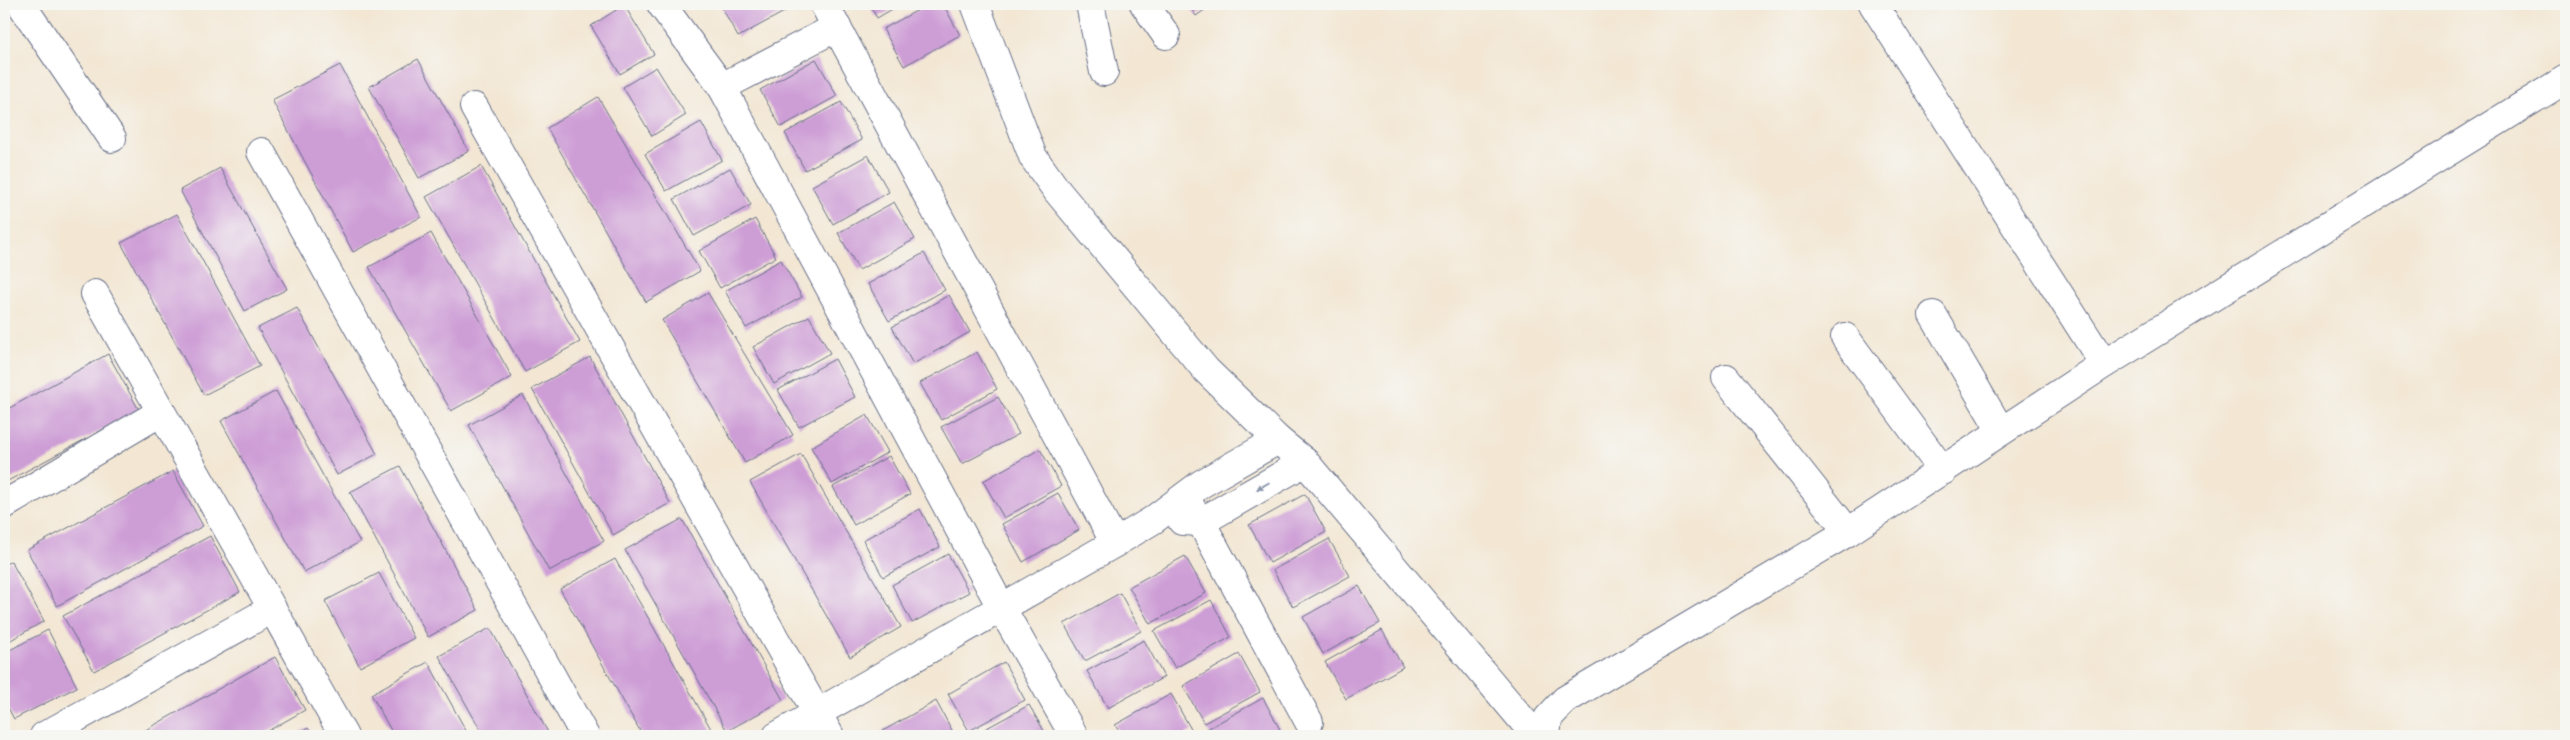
<svg xmlns="http://www.w3.org/2000/svg" width="2570" height="740" viewBox="0 0 2570 740" font-family="Mali,sans-serif">
<rect width="100%" height="100%" fill="#f6f6f2"/>
<filter id="ink" filterUnits="userSpaceOnUse"><feTurbulence type="fractalNoise" baseFrequency=".02" numOctaves="2"/><feDisplacementMap in="SourceGraphic" scale="10" xChannelSelector="R" yChannelSelector="G"/><feConvolveMatrix kernelMatrix="1 2 1 2 8 2 1 2 1" color-interpolation-filters="sRGB"/></filter>
<filter id="wash" filterUnits="userSpaceOnUse"><feTurbulence type="fractalNoise" baseFrequency=".0096" numOctaves="4" result="noise"/><feDisplacementMap in="SourceGraphic" scale="20" xChannelSelector="R" yChannelSelector="G"/><feGaussianBlur stdDeviation="1.12" result="paint"/><feColorMatrix in="noise" values="0 0 0 0 0 0 0 0 0 0 0 0 0 0 0 0 0 1.4 0 .05"/><feComposite in="paint" operator="in"/></filter>
<g filter="url(#wash)">
<rect width="100%" height="100%" fill="#f3e7d4"/>
<g id="blocks">
<!-- building -->
<g fill="#cd9dd6">
<path d="M720 4H793L795 6 738 37Z"/>
<path d="M869 4H901L877 18Z"/>
<path d="M929 4H943L960 35 904 66 883 29Z"/>
<path d="M1188 4H1213L1196 16Z"/>
<path d="M624 5 654 54 620 74 591 26Z"/>
<path d="M418 59 469 151 419 178 369 87Z"/>
<path d="M816 59 837 96 781 127 760 90Z"/>
<path d="M340 65 421 217 353 252 272 100Z"/>
<path d="M656 67 686 115 652 136 623 87Z"/>
<path d="M598 97 700 271 646 302 547 128Z"/>
<path d="M841 102 862 140 805 170 785 133Z"/>
<path d="M701 122 722 160 666 191 645 154Z"/>
<path d="M868 155 889 192 833 224 812 186Z"/>
<path d="M481 166 580 342 525 372 426 197Z"/>
<path d="M220 168 287 289 245 311 180 190Z"/>
<path d="M730 168 751 205 694 236 674 199Z"/>
<path d="M894 202 915 239 859 270 838 233Z"/>
<path d="M177 214 260 366 204 395 121 243Z"/>
<path d="M755 219 776 257 720 288 699 251Z"/>
<path d="M431 233 512 377 451 411 369 267Z"/>
<path d="M924 253 945 290 889 321 868 284Z"/>
<path d="M781 260 802 297 746 328 725 291Z"/>
<path d="M708 293 793 435 745 463 662 320Z"/>
<path d="M949 295 970 332 913 364 892 327Z"/>
<path d="M297 308 377 454 337 475 258 328Z"/>
<path d="M809 316 830 353 774 384 753 347Z"/>
<path d="M977 352 997 389 941 420 920 383Z"/>
<path d="M108 354 139 410 4 483V411Z"/>
<path d="M590 357 670 503 613 535 532 389Z"/>
<path d="M835 359 855 397 799 427 778 390Z"/>
<path d="M276 391 360 542 304 572 221 421Z"/>
<path d="M523 395 604 541 549 571 469 425Z"/>
<path d="M998 397 1019 434 962 464 941 427Z"/>
<path d="M867 415 888 452 832 484 811 447Z"/>
<path d="M1040 449 1061 486 1004 518 983 481Z"/>
<path d="M801 454 901 627 850 657 750 482Z"/>
<path d="M889 456 910 494 854 525 833 487Z"/>
<path d="M400 466 478 610 428 637 350 492Z"/>
<path d="M173 471 203 526 57 606 27 550Z"/>
<path d="M1058 493 1079 530 1023 562 1002 524Z"/>
<path d="M1305 494 1326 532 1270 563 1249 525Z"/>
<path d="M920 509 940 547 883 577 863 540Z"/>
<path d="M682 519 783 700 727 731 625 550Z"/>
<path d="M210 536 240 592 94 671 63 616Z"/>
<path d="M1329 539 1350 576 1293 607 1273 570Z"/>
<path d="M948 554 969 592 912 623 892 585Z"/>
<path d="M1185 556 1206 593 1150 624 1129 587Z"/>
<path d="M615 559 715 736H643L560 589Z"/>
<path d="M11 561 44 621 4 644V565Z"/>
<path d="M379 573 414 638 360 667 325 601Z"/>
<path d="M1359 586 1380 623 1323 654 1303 617Z"/>
<path d="M1120 593 1141 631 1085 661 1064 624Z"/>
<path d="M1211 600 1231 637 1175 668 1154 631Z"/>
<path d="M490 628 550 736H484L439 656Z"/>
<path d="M48 630 77 687 14 719 4 700V653Z"/>
<path d="M1382 630 1403 667 1346 699 1325 662Z"/>
<path d="M1144 640 1164 677 1108 708 1087 671Z"/>
<path d="M1239 654 1260 692 1204 723 1183 686Z"/>
<path d="M275 657 305 710 259 736H135Z"/>
<path d="M428 662 469 736H394L371 694Z"/>
<path d="M1004 662 1025 700 969 731 948 694Z"/>
<path d="M1171 694 1192 731 1183 736H1122L1115 725Z"/>
<path d="M1263 698 1283 735 1211 736 1207 729Z"/>
<path d="M936 701 955 736H881L879 733Z"/>
<path d="M1029 705 1047 736H972Z"/>
<path d="M308 728 313 736H292Z"/>
</g>
</g>
</g>
<g filter="url(#ink)">
<use href="#blocks" fill-opacity="0" stroke="#676f87" stroke-width="1"/>
<g fill="none" stroke-linecap="round" stroke-linejoin="round">
<defs>
<g id="minor">
<path d="M21 4 112 138"/>
<path d="M661 4 722 87 1001 607 1074 736"/>
<path d="M824 4 1115 543"/>
<path d="M975 4 1033 157 1058 192 1206 370 1278 440 1305 462 1536 736"/>
<path d="M1090 4 1104 72"/>
<path d="M1144 4 1166 35"/>
<path d="M1873 4 2104 364"/>
<path d="M722 87 837 27"/>
<path d="M474 107 830 736"/>
<path d="M261 152 585 736"/>
<path d="M95 294 344 736"/>
<path d="M1933 315 2001 431"/>
<path d="M1845 337 1943 471"/>
<path d="M1726 378 1848 532"/>
<path d="M1184 497 1201 522 1309 722"/>
<path d="M4 505 161 412"/>
<path d="M1182 521 1201 522 1305 462"/>
<path d="M44 736 272 609"/>
<path d="M777 736 1115 543 1153 520 1201 484 1278 440"/>
<path d="M1546 736 1548 718 1565 700 1848 532 2104 364 2566 79"/>
</g>
</defs>
<!-- minor casing -->
<use href="#minor" stroke="#676f87" stroke-width="30"/>
<!-- minor -->
<use href="#minor" stroke="#fff" stroke-width="28"/>
</g>
<!-- one-way arrows -->
<defs><path id="oneway-solid" d="M-6-.8H1V-3.2L6.5 0L1 3.2V.8H-6Z" transform="scale(1.25)"/></defs>
<use fill="#8d97ae" href="#oneway-solid" transform="translate(1263 486) rotate(150)"/>
</g>
<!-- margin -->
<rect width="2570" height="740" fill="none" stroke="#f6f6f2" stroke-width="20"/>
</svg>
